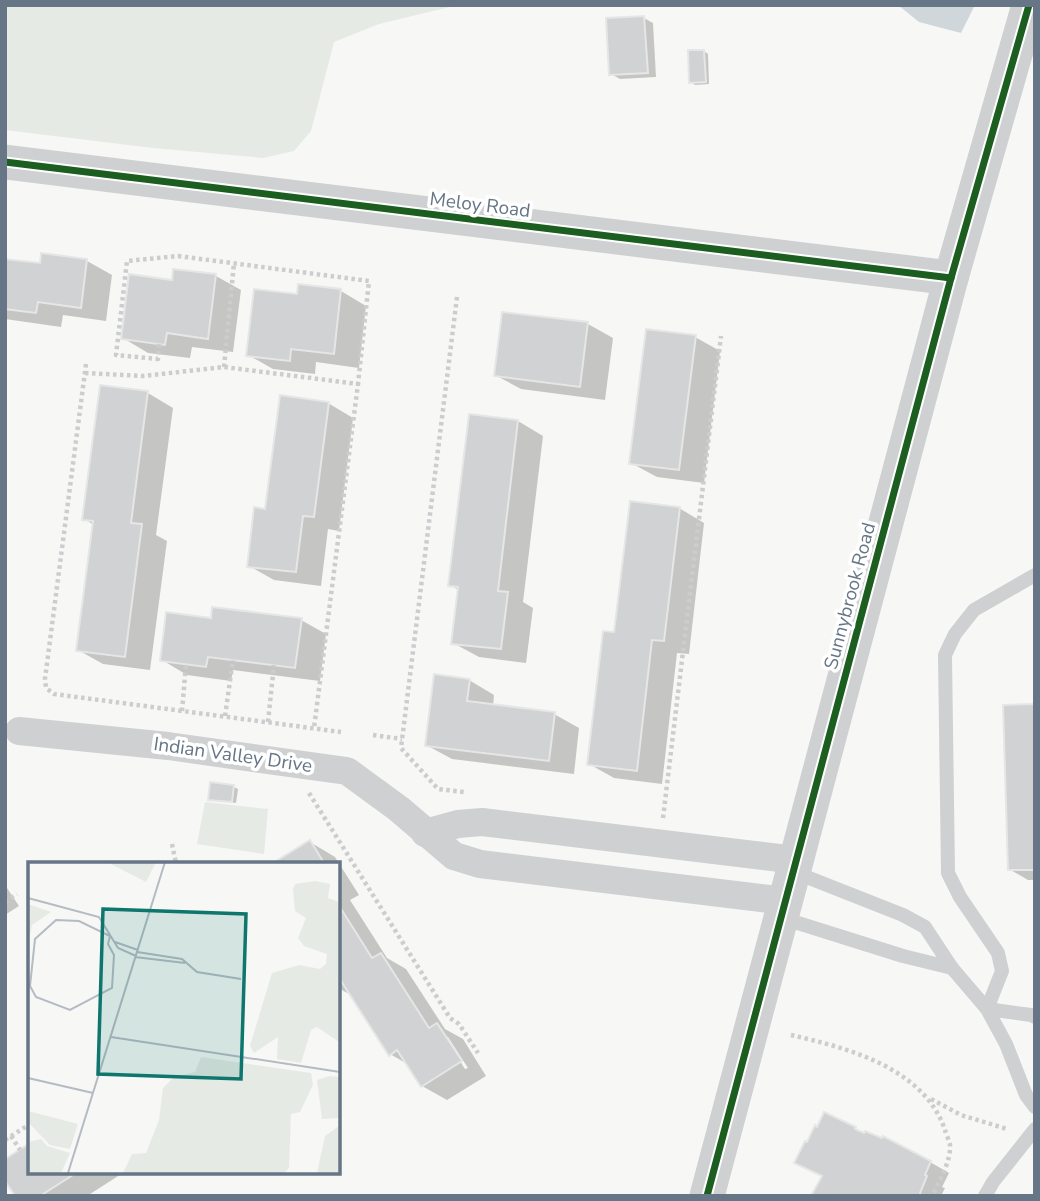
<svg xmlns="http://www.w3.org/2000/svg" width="1040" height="1201" viewBox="0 0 1040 1201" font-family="'Nunito Sans',sans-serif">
<rect width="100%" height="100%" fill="#f7f7f6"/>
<!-- green -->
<g fill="#e6eae4">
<path d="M5 5H458L379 24 334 42 311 131 294 151 263 158 153 148 5 130Z"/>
<path d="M205 802 268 809 264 854 197 844Z"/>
</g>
<!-- water -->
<path fill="#d0d7db" d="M898 5H975L961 33 919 22Z"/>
<!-- shadow -->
<g fill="#0003" fill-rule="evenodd">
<path d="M644 18 653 23 656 77 620 79 611 74Z"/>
<path d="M704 51 708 54 709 84 695 85 691 82Z"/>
<path d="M43 255 87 261 112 275 106 321 63 315 61 327 5 319V261L41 265Z"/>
<path d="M216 276 241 290 233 352 192 347 190 358 148 353 123 338 173 282Z"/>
<path d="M341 291 366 306 359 368 316 362 315 374 273 369 248 355 298 296Z"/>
<path d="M503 313 588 324 613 338 605 400 521 389 495 375Z"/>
<path d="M695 337 720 351 704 483 657 477 631 463Z"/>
<path d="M102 387 148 393 173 408 156 535 167 541 150 670 103 664 78 650 94 525 84 519Z"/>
<path d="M328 403 353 418 339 531 328 529 321 586 274 580 249 566 266 511Z"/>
<path d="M518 421 543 436 523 602 533 608 526 663 479 657 453 643 460 591 450 585Z"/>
<path d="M679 508 704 523 689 654 677 653 662 784 614 778 589 764 616 634Z"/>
<path d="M212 620H301L326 634 320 681 233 670 231 681 187 675 162 660Z"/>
<path d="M469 680 494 695 493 706 554 714 579 728 574 774 452 759 426 745Z"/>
<path d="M1035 706V880H1028L1009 869Z"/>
<path d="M234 787 238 789 236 803 209 799Z"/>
<path d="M310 842 335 857 359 895 350 900 387 958 406 969 445 1029 463 1039 486 1076 447 1100 422 1086 409 1065 390 1054 353 996 338 988V863H277ZM444 1036 448 1037 468 1068 465 1069Z"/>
<path d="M5 885 19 906 5 915Z"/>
<path d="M825 1115 930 1162 949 1173 942 1187 945 1188 941 1196H813L823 1177 797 1163Z"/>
<path d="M30 1171H126L87 1196H17Z"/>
</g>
<!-- building -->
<g fill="#d0d2d3" stroke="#e6e6e6" stroke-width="2">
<path d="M644 16 648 73 609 75 606 18Z"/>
<path d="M688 50H704L706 82 689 83Z"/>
<path d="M41 253 87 259 81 308 38 302 36 313 5 309V259L40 263Z"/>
<path d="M173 269 216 274 208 339 167 333 165 345 121 339 129 274 172 280Z"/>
<path d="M298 284 341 289 334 354 291 349 290 361 246 356 254 289 297 294Z"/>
<path d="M502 312 588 322 580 387 494 376Z"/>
<path d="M646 329 696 335 679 470 629 464Z"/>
<path d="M100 385 148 391 131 523 142 524 125 657 76 651 93 521 82 520Z"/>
<path d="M280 395 329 402 314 517 303 516 296 572 247 567 254 507 265 509Z"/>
<path d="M469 414 518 420 498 591 508 592 501 649 451 644 458 587 448 586Z"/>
<path d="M630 501 680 507 664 641 652 640 637 771 587 765 603 631 614 632Z"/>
<path d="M212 607 302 618 295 668 208 657 206 667 160 661 166 612 211 618Z"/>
<path d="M434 674 470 679 467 701 555 712 549 761 425 746Z"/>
<path d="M1035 704V870H1008L1003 705Z"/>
<path d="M210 782 234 785 232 802 208 800Z"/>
<path d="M310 840 324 863H273Z"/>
<path d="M338 904 372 958 381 953 429 1028 437 1023 462 1061 421 1087 397 1050 389 1056 341 981 338 983Z"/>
<path d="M824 1112 856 1127 855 1129 864 1133 865 1131 882 1138 883 1136 931 1161 925 1175 927 1176 920 1193 922 1196H811L822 1176 794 1163 805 1141 807 1142 815 1125 817 1127Z"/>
<path d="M30 1143V1171H79L40 1196H15L5 1181V1159Z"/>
</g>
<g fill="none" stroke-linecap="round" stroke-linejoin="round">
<!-- path -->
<g stroke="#cccdce" stroke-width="4.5" stroke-dasharray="3.5 3.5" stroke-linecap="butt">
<path d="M457 297 401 748 438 789 464 792"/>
<path d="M159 344 158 359 116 355 127 261 178 256 369 281 358 384"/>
<path d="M86 364 45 679 46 688 54 694 341 732"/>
<path d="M224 367 234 263"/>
<path d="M85 373 143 376 224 367 358 384 314 728"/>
<path d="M182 711 186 664"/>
<path d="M225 716 233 660"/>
<path d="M268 722 274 665"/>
<path d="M373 735 402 739"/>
<path d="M309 793 450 1018 459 1024 478 1053"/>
<path d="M663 818 721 336"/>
<path d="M172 844 176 863"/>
<path d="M5 902 17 894"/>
<path d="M791 1035C848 1048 924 1068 945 1130 946 1134 949 1140 950 1145 951 1162 939 1181 932 1196"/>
<path d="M931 1099 961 1115 1007 1129"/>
<path d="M11 1136 20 1150"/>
<path d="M5 1140 30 1124"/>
</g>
<!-- service -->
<g stroke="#cfd0d1" stroke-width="14">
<path d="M1035 575 974 610 955 634 945 655 948 873 960 897 998 953 1002 971 987 1009 1031 1015 1035 1017"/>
<path d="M794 872 903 915 925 927 952 968 987 1009 1006 1044 1026 1095 1035 1107"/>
<path d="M782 918 903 956 952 968"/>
<path d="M985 1196 993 1182 1035 1129"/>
</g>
<!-- minor -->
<g stroke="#cfd0d1" stroke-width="28">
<path d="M19 731 168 746 347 771 399 809 454 856 480 864 786 901"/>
<path d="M425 833 458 824 482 822 796 860"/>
</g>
<!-- tertiary -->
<g stroke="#cfd0d1" stroke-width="35">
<path d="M5 162 951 278"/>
<path d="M707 1196 951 278 1029 5"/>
</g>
<defs>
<g id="cycleway">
<path d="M5 162 951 278"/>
<path d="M707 1196 951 278 1029 5"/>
</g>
</defs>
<!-- cycleway casing -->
<use href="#cycleway" stroke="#fff" stroke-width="11"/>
<!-- cycleway -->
<use href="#cycleway" stroke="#1b5e20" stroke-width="7"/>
</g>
<g text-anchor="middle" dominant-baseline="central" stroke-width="7" stroke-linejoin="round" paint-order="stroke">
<!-- street labels -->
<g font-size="19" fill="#667687" stroke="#fff">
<text transform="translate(480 205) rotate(7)">Meloy Road</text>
<text transform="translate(850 596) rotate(-75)">Sunnybrook Road</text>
<text transform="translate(233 755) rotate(8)">Indian Valley Drive</text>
</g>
</g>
<!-- overview -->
<g transform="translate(28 862)">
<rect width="312" height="312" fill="#f7f7f6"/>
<path d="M79 0H128L118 20ZM287 19 302 22 300 36 311 40V180L289 165 283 168 273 201 249 197 250 175 226 191 222 184 244 111 271 103 292 107 298 102 299 92 276 84 270 76 278 56 267 49 265 27 267 22ZM0 42 23 50 4 63 0 81ZM173 195 283 211 285 223 272 250 263 252 261 306 256 311H95L104 292 118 291 131 258 135 226 146 215 167 210ZM302 214 311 215V256L294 257 289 218ZM0 249 50 262 42 287 22 283 0 260ZM311 264V311H289L297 274ZM13 277 19 284 42 291 33 311H0V280Z" fill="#e6eae4"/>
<path fill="none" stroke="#b4bbc3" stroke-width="2" d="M0 36 71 55 90 86 108 94M28 58 51 59 82 74 80 82 86 93 84 126 42 148 8 135 2 124 7 77ZM87 80 110 88M109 90 154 97 169 110 213 117M107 95 157 101M83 175 312 210M0 216 65 231M40 311 137 0"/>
<path fill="#0f766e" fill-opacity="0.15" stroke="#0f766e" stroke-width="3.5" d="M75 47 218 52 213 217 70 212Z"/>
<rect width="312" height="312" fill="none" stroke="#667687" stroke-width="3.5"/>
</g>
<!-- border -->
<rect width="1040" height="1201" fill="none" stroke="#667687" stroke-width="14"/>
</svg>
